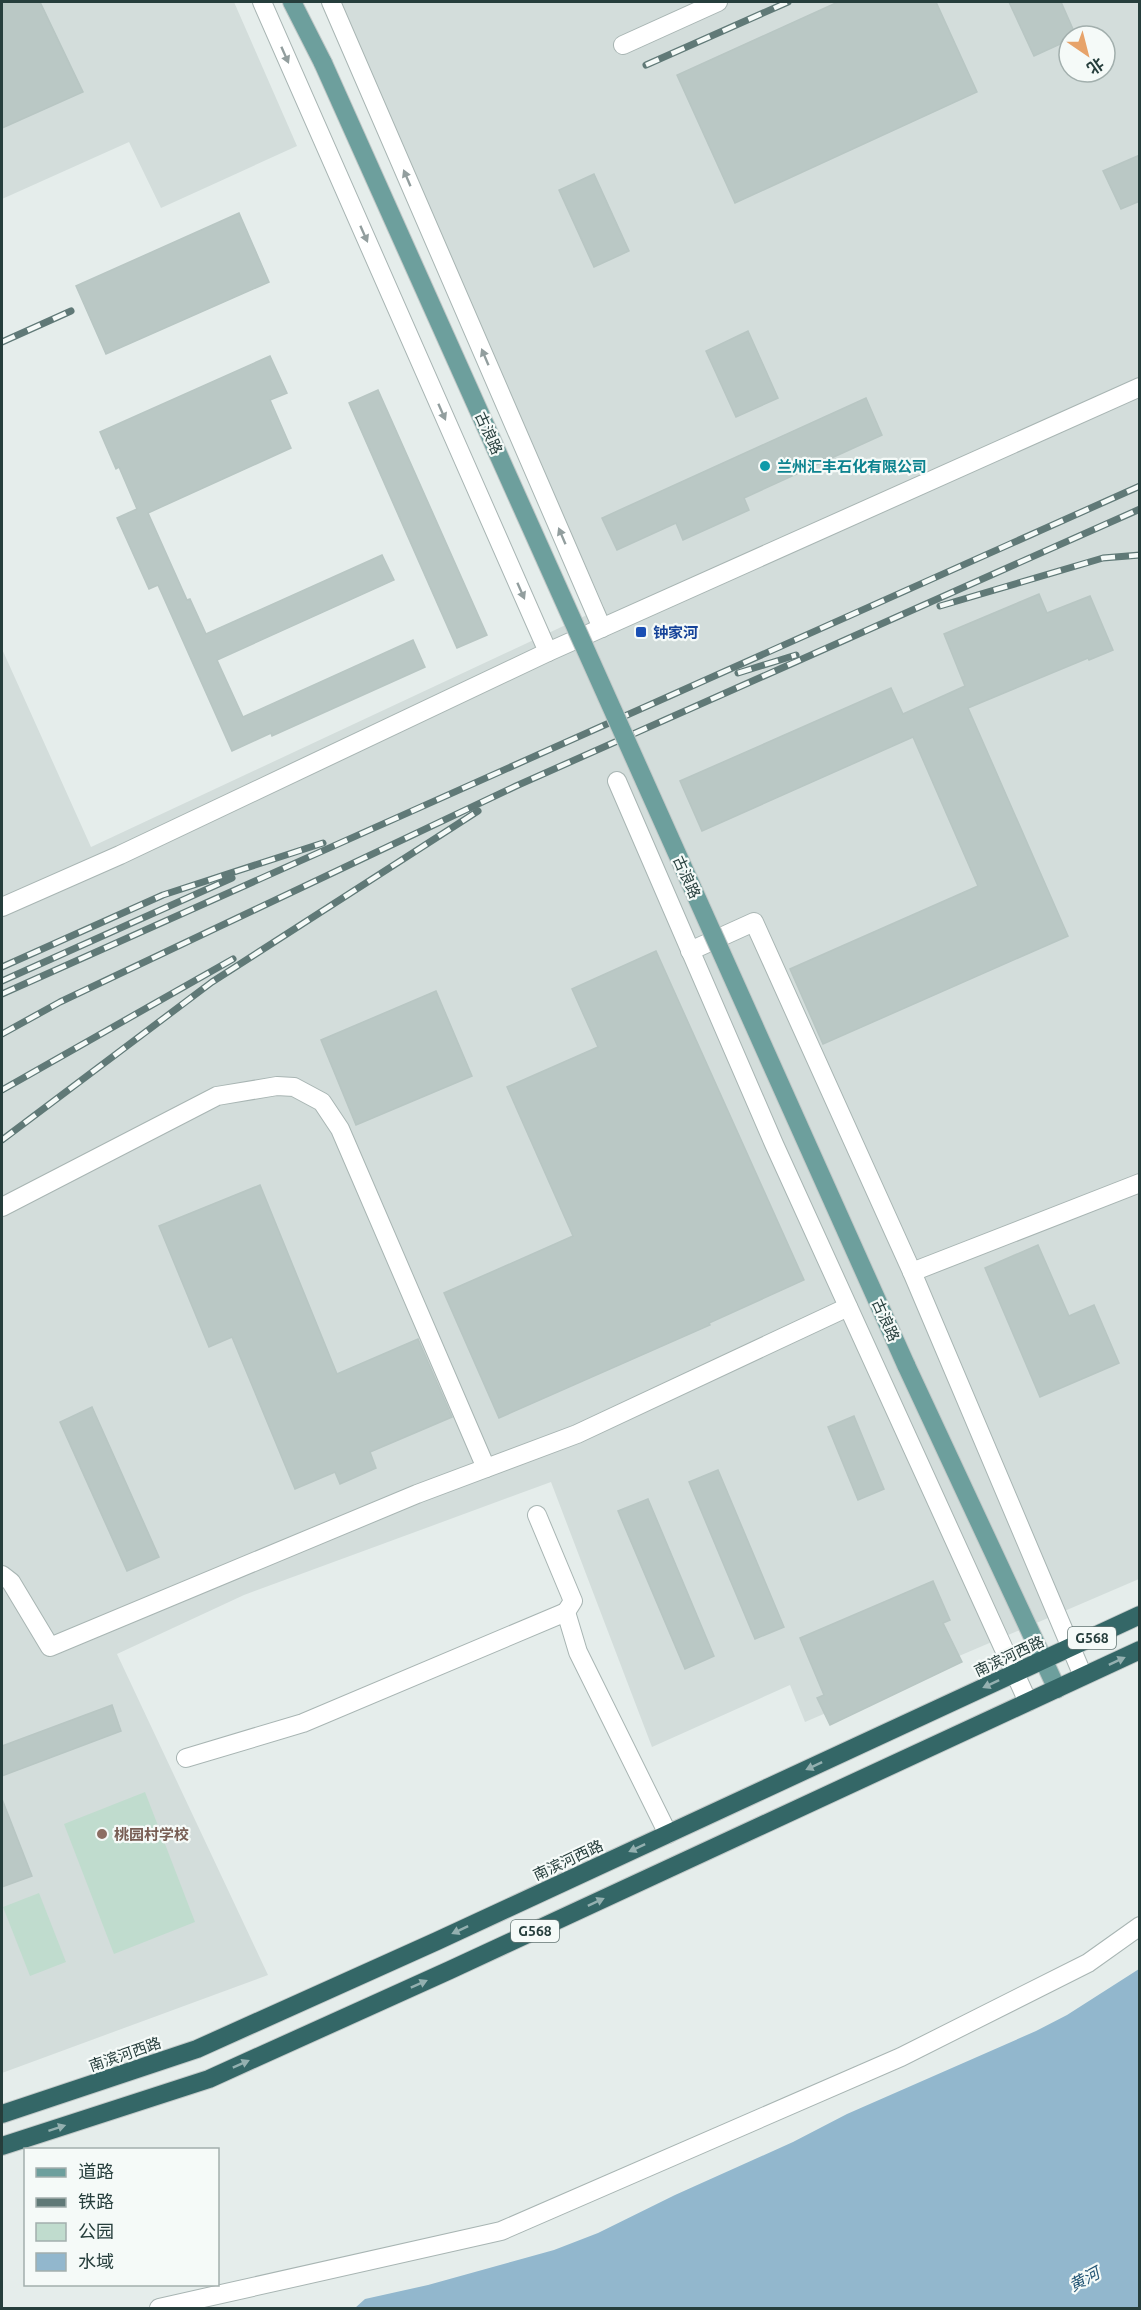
<svg xmlns="http://www.w3.org/2000/svg" width="1141" height="2310" viewBox="0 0 1141 2310" font-family="Ubuntu,'Noto Sans SC',sans-serif">
<rect width="100%" height="100%" fill="#e5edeb"/>
<!-- built -->
<g fill="#d3dddb" fill-rule="evenodd">
<path d="M2 2H234L297 146 161 208 129 142 2 199Z"/>
<path d="M334 2H1139V1579L805 1722 790 1685 652 1747 551 1482 244 1595 117 1654 268 1975 2 2073V649L91 847 604 607ZM1069 36H1105V72H1069Z"/>
</g>
<!-- green -->
<g fill="#c0dcce">
<path d="M145 1792 195 1922 114 1954 64 1824Z"/>
<path d="M39 1893 66 1962 30 1976 3 1907Z"/>
</g>
<!-- water -->
<path fill="#92b7cd" d="M1139 1969V2308H355L365 2299 428 2285 554 2250 598 2233 675 2195 793 2142 847 2114 1036 2031 1067 2015Z"/>
<!-- building -->
<g fill="#bac8c5" stroke="#b8c6c3" stroke-width="1.5">
<path d="M2 2H40L83 92 2 128Z"/>
<path d="M838 2H936L977 92 735 203 677 75Z"/>
<path d="M1009 2H1061L1076 36H1069V40L1034 56Z"/>
<path d="M1140 155V201L1121 209 1103 171Z"/>
<path d="M594 174 629 251 594 267 559 190Z"/>
<path d="M239 213 269 282 106 354 76 286Z"/>
<path d="M748 331 778 398 736 417 706 351Z"/>
<path d="M270 356 287 393 270 400 291 448 148 513 187 600 190 599 206 634 382 555 394 580 217 660 243 717 413 640 425 667 272 736 271 733 232 751 158 585 149 589 117 518 137 509 119 467 116 469 100 432Z"/>
<path d="M378 390 487 635 457 648 349 403Z"/>
<path d="M866 398 882 435 744 498 749 510 683 540 676 523 617 550 602 518Z"/>
<path d="M1039 594 1047 613 1090 596 1113 650 1089 660 1088 658 968 708 1068 936 823 1044 790 969 978 886 913 737 702 831 680 781 891 688 903 714 965 686 944 634Z"/>
<path d="M656 951 804 1280 709 1323 710 1325 499 1418 444 1293 573 1236 507 1087 598 1047 572 989Z"/>
<path d="M436 991 472 1076 356 1125 321 1040Z"/>
<path d="M260 1185 337 1374 418 1339 452 1417 370 1452 376 1468 340 1484 335 1472 295 1489 232 1337 209 1347 159 1226Z"/>
<path d="M1038 1245 1069 1316 1094 1305 1119 1363 1040 1397 985 1268Z"/>
<path d="M92 1407 159 1557 127 1571 60 1422Z"/>
<path d="M854 1416 884 1489 858 1500 828 1427Z"/>
<path d="M718 1470 784 1627 755 1639 689 1482Z"/>
<path d="M648 1499 714 1656 685 1669 618 1511Z"/>
<path d="M933 1581 950 1620 943 1623 962 1662 830 1725 817 1698 824 1695 800 1638Z"/>
<path d="M112 1705 121 1731 2 1776V1746Z"/>
<path d="M2 1799 32 1876 2 1887Z"/>
</g>
<g fill="none" stroke-linecap="round" stroke-linejoin="round">
<defs>
<g id="minor">
<path d="M262 2 548 652"/>
<path d="M331 2 602 628"/>
<path d="M623 45 718 2"/>
<path d="M617 781 774 1144 1028 1702"/>
<path d="M2 907 120 855 548 652 1140 387"/>
<path d="M690 951 754 922 912 1272 1083 1676"/>
<path d="M2 1207 217 1096 277 1086 294 1087 322 1102 340 1129 486 1468"/>
<path d="M912 1272 1140 1183"/>
<path d="M537 1515 573 1601 566 1612"/>
<path d="M2 1575 11 1582 50 1647 417 1494 577 1434 848 1307"/>
<path d="M186 1758 303 1723 566 1612 578 1652 668 1834"/>
<path d="M159 2308 501 2231 901 2057 1088 1963 1140 1926"/>
</g>
<g id="major">
<path d="M292 2 323 63"/>
<path d="M906 1365 1057 1689"/>
</g>
<g id="highway">
<path d="M2 2114 197 2049 437 1941 1140 1615"/>
<path d="M2 2146 209 2079 450 1970 1140 1650"/>
</g>
</defs>
<!-- minor casing -->
<use href="#minor" stroke="#a8b5b3" stroke-width="20"/>
<!-- major casing -->
<use href="#major" stroke="#c2c9c8" stroke-width="20"/>
<!-- highway casing -->
<use href="#highway" stroke="#c2c9c8" stroke-width="20"/>
<!-- minor -->
<use href="#minor" stroke="#fff" stroke-width="18"/>
<!-- major -->
<use href="#major" stroke="#6d9f9d" stroke-width="18"/>
<!-- highway -->
<use href="#highway" stroke="#346767" stroke-width="18"/>
<defs>
<g id="rail">
<path d="M646 65 788 2"/>
<path d="M2 342 71 311"/>
<path d="M940 606 1103 558 1140 555"/>
<path d="M738 673 796 655"/>
<path d="M2 967 163 895 323 843"/>
<path d="M2 981 232 878"/>
<path d="M2 994 1140 486"/>
<path d="M2 1034 60 1002 516 786 1140 509"/>
<path d="M2 1090 233 959"/>
<path d="M2 1140 212 982 478 811"/>
</g>
</defs>
<!-- rail casing -->
<use href="#rail" stroke="#607977" stroke-width="7"/>
<!-- rail -->
<use href="#rail" stroke="#f5faf8" stroke-width="4.5" stroke-dasharray="14" stroke-linecap="butt"/>
<defs>
<path id="major-bridge" d="M323 63 906 1365"/>
</defs>
<!-- major-bridge casing -->
<use href="#major-bridge" stroke="#c2c9c8" stroke-width="20" stroke-linecap="butt"/>
<!-- major-bridge -->
<use href="#major-bridge" stroke="#6d9f9d" stroke-width="18"/>
</g>
<!-- one-way arrows -->
<defs><path id="oneway-solid" d="M-6-.8H1V-3.2L6.5 0L1 3.2V.8H-6Z" transform="scale(1.5)"/></defs>
<g fill="#929e9e">
<use href="#oneway-solid" transform="translate(285 55) rotate(66)"/>
<use href="#oneway-solid" transform="translate(407 178) rotate(-113)"/>
<use href="#oneway-solid" transform="translate(364 234) rotate(66)"/>
<use href="#oneway-solid" transform="translate(485 357) rotate(-113)"/>
<use href="#oneway-solid" transform="translate(442 412) rotate(66)"/>
<use href="#oneway-solid" transform="translate(562 536) rotate(-113)"/>
<use href="#oneway-solid" transform="translate(521 591) rotate(66)"/>
</g>
<g fill="#94b0b0">
<use href="#oneway-solid" transform="translate(1117 1661) rotate(-25)"/>
<use href="#oneway-solid" transform="translate(991 1684) rotate(155)"/>
<use href="#oneway-solid" transform="translate(814 1766) rotate(155)"/>
<use href="#oneway-solid" transform="translate(637 1848) rotate(155)"/>
<use href="#oneway-solid" transform="translate(596 1902) rotate(-25)"/>
<use href="#oneway-solid" transform="translate(460 1930) rotate(155)"/>
<use href="#oneway-solid" transform="translate(419 1984) rotate(-24)"/>
<use href="#oneway-solid" transform="translate(241 2064) rotate(-24)"/>
<use href="#oneway-solid" transform="translate(57 2128) rotate(-18)"/>
</g>
<!-- markers -->
<circle fill="#0f9aa8" stroke="#f5faf8" stroke-width="2" cx="765" cy="466" r="6"/>
<rect fill="#1a4fb4" stroke="#f5faf8" stroke-width="2" x="635" y="626" width="12" height="12" rx="3"/>
<circle fill="#8d6e63" stroke="#f5faf8" stroke-width="2" cx="102" cy="1834" r="6"/>
<g text-anchor="middle" dominant-baseline="central" stroke-width="4.5" stroke-linejoin="round" paint-order="stroke">
<!-- shield labels -->
<g fill="#f5faf8" stroke="#647674" stroke-width="1.5">
<rect x="1068" y="1627" width="48" height="22" rx="4.5"/>
<rect x="511" y="1920" width="48" height="22" rx="4.5"/>
</g>
<g font-size="14" font-weight="bold" fill="#263e3c">
<text x="1092" y="1638">G568</text>
<text x="535" y="1931">G568</text>
</g>
<!-- street labels -->
<g font-size="15" fill="#263e3c" stroke="#f5faf8">
<text transform="translate(489 433) rotate(66)">古浪路</text>
<text transform="translate(687 877) rotate(66)">古浪路</text>
<text transform="translate(886 1320) rotate(66)">古浪路</text>
<text transform="translate(1009 1656) rotate(-25)">南滨河西路</text>
<text transform="translate(568 1860) rotate(-25)">南滨河西路</text>
<text transform="translate(125 2054) rotate(-19)">南滨河西路</text>
</g>
<!-- culture labels -->
<g font-size="15" font-weight="bold" fill="#0d838f" stroke="#f5faf8" text-anchor="start">
<text x="777" y="466">兰州汇丰石化有限公司</text>
</g>
<!-- transit labels -->
<g font-size="15" font-weight="bold" fill="#164399" stroke="#f5faf8" text-anchor="start">
<text x="653" y="632">钟家河</text>
</g>
<!-- education labels -->
<g font-size="15" font-weight="bold" fill="#785e54" stroke="#f5faf8" text-anchor="start">
<text x="114" y="1834">桃园村学校</text>
</g>
<!-- water labels -->
<g font-size="16" font-style="italic" fill="#245675" stroke="#f5faf8">
<text transform="translate(1084 2279) rotate(-28)">黄河</text>
</g>
</g>
<!-- border -->
<rect width="1141" height="2310" fill="none" stroke="#263e3c" stroke-width="6"/>
<!-- legend -->
<rect x="24" y="2148" width="195" height="138" fill="#f5faf8" stroke="#a2afad" stroke-width="1.5"/>
<rect x="36" y="2168" width="30" height="9" fill="#6d9f9d" stroke="#a2afad" stroke-width="1.5"/>
<text x="78" y="2178" font-size="18" fill="#263e3c">道路</text>
<rect x="36" y="2198" width="30" height="9" fill="#607977" stroke="#a2afad" stroke-width="1.5"/>
<text x="78" y="2208" font-size="18" fill="#263e3c">铁路</text>
<rect x="36" y="2223" width="30" height="18" fill="#c0dcce" stroke="#a2afad" stroke-width="1.5"/>
<text x="78" y="2238" font-size="18" fill="#263e3c">公园</text>
<rect x="36" y="2253" width="30" height="18" fill="#92b7cd" stroke="#a2afad" stroke-width="1.5"/>
<text x="78" y="2268" font-size="18" fill="#263e3c">水域</text>
<!-- north arrow -->
<g transform="translate(1087 54) rotate(145)"><circle r="28" fill="#f5faf8" stroke="#a2afad" stroke-width="1.5"/>
<path d="M0-4.5L10 22L0 15L-10 22Z" fill="#e7a36a"/>
<text y="-9" font-size="16" font-weight="bold" text-anchor="middle" fill="#263e3c">北</text>
</g>
</svg>
